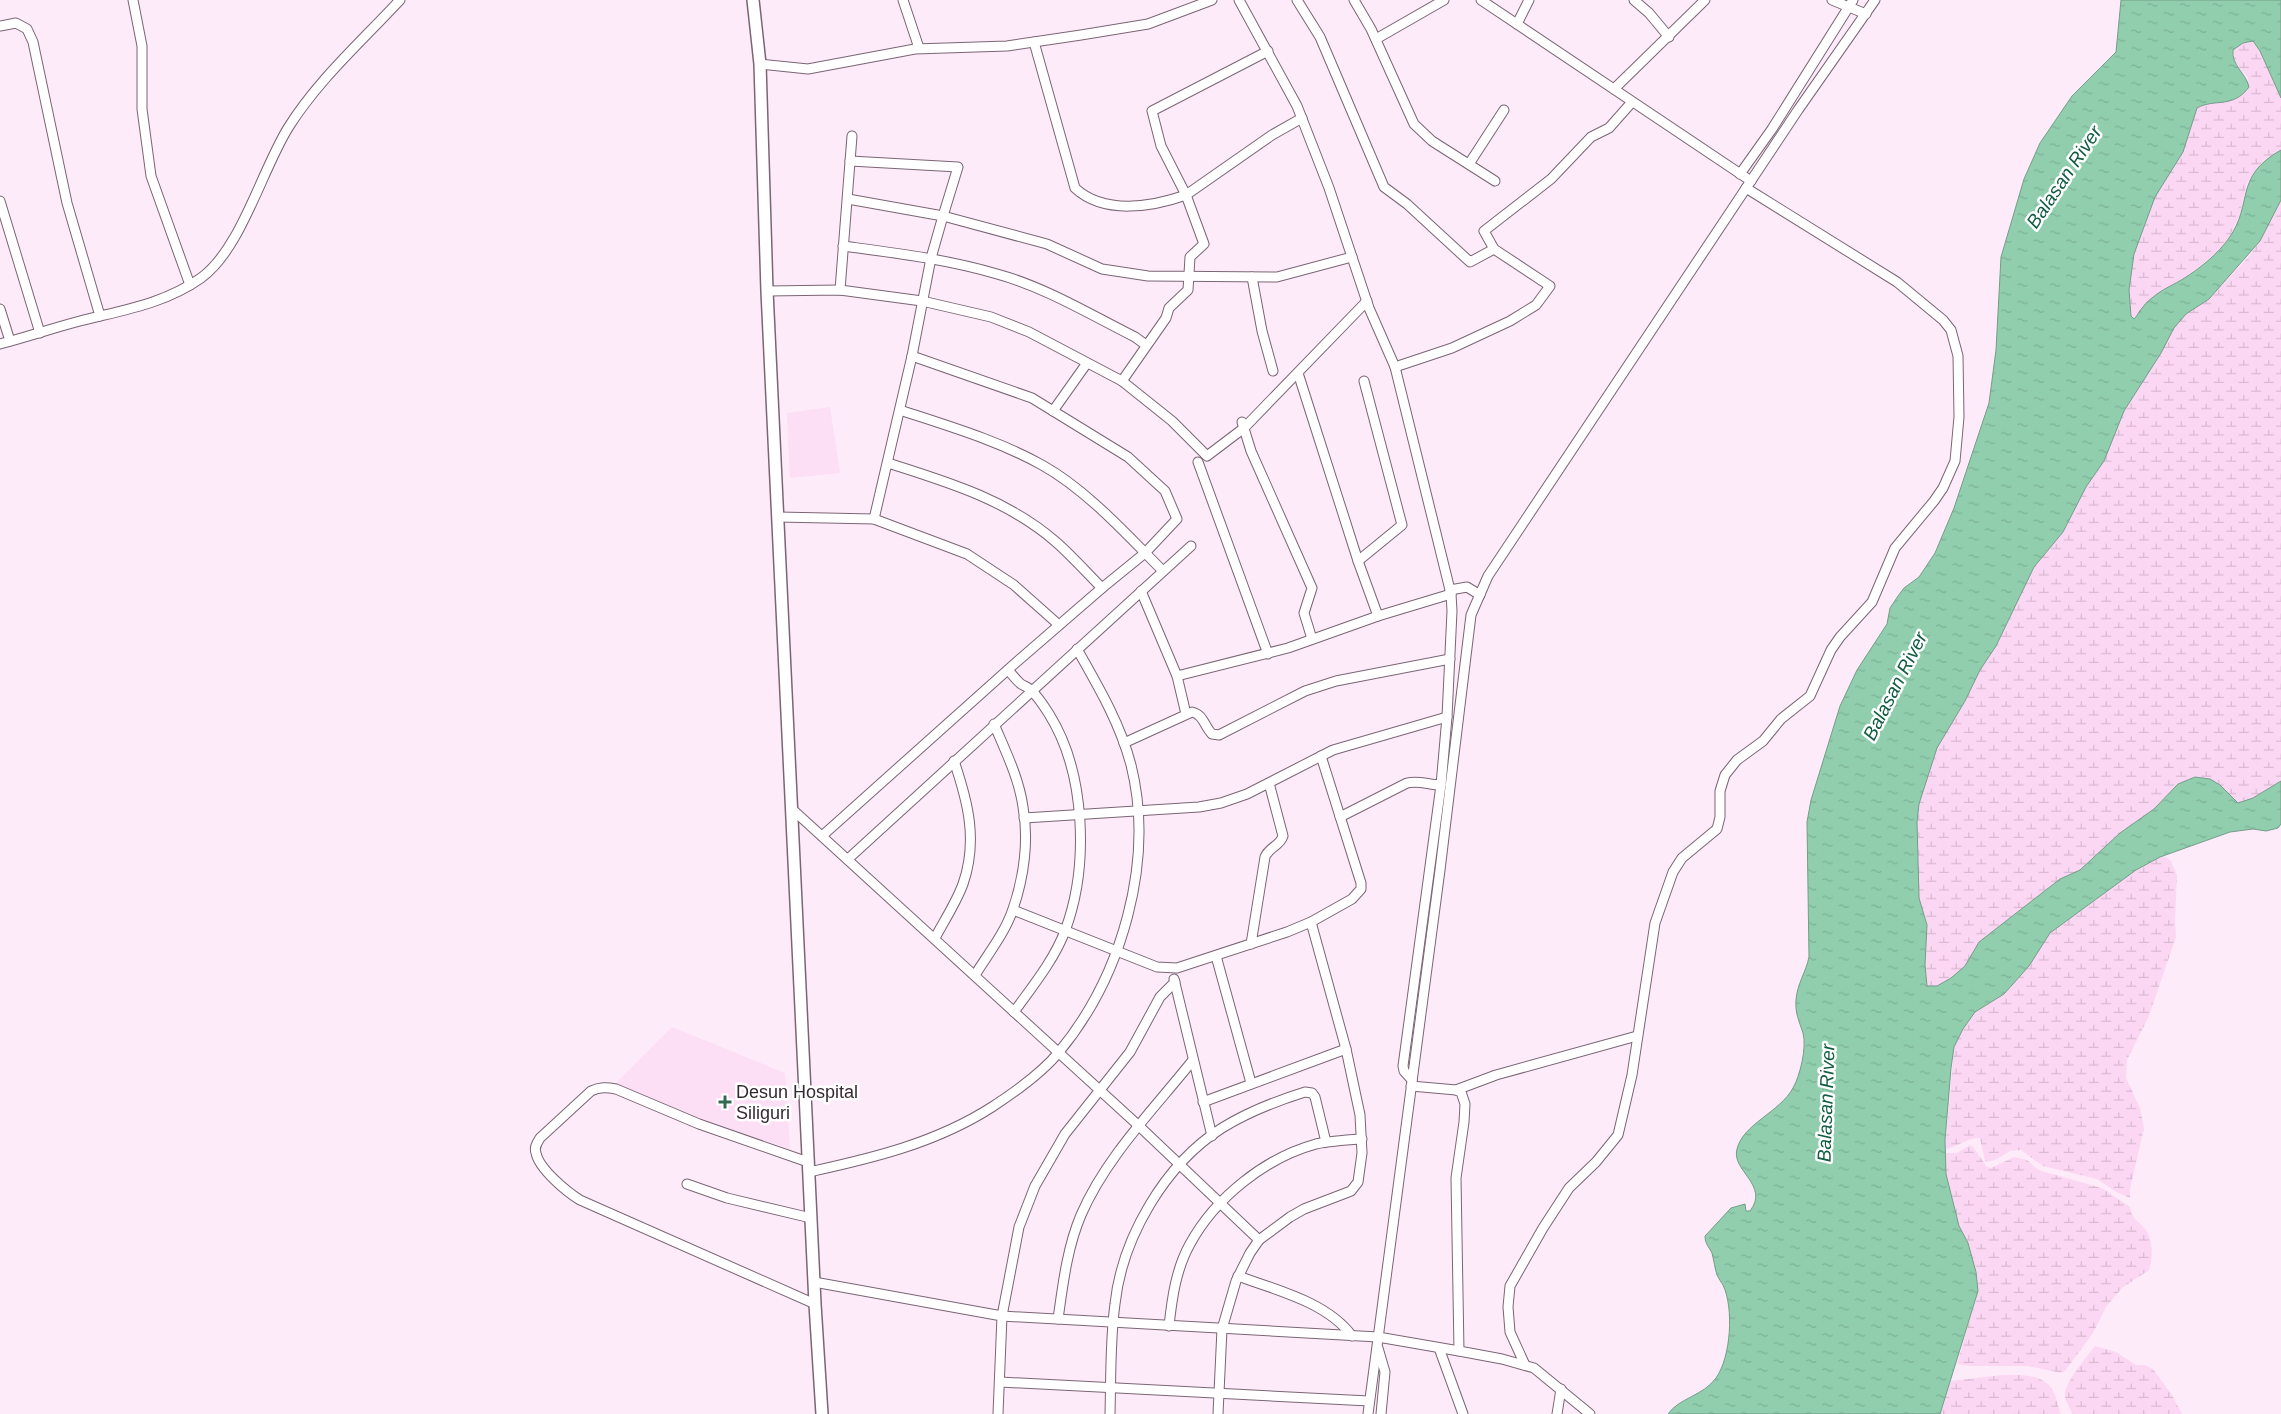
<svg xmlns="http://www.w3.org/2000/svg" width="2281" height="1414" viewBox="0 0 2281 1414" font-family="Helvetica,sans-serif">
<defs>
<pattern id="wetland-marsh" width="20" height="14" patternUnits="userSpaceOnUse" patternTransform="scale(1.25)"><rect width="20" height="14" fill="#fcd7f3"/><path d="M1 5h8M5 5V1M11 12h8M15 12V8" fill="none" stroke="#d9b9d1"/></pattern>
<pattern id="water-ripples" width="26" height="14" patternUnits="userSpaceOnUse" patternTransform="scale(1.25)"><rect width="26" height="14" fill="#90ceae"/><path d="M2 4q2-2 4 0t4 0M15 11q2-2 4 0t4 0" fill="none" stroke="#7db196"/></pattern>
</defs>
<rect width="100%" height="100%" fill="#feebf9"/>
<!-- built -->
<g fill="#fcdef5">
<path d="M830 407 840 473 790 478 787 413Z"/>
<path d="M672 1027 785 1073 790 1149 708 1122 616 1083Z"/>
</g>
<!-- wetland -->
<g fill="url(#wetland-marsh)">
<path d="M2253 41 2260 51 2281 98V150L2263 161 2247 183 2240 215 2229 238 2216 253 2185 278 2158 293 2143 307 2133 319 2131 316 2129 290 2134 254 2155 197 2183 152 2197 107 2204 104 2230 101 2246 91 2248 78 2234 61 2233 50 2243 43Z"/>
<path d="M2281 200V781L2253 798 2238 803 2232 797 2178 784 2154 809 2120 833 2080 870 2060 879 1979 942 1965 966 1951 978 1937 986H1927L1925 965 1927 925 1919 898 1917 822 1919 804 1937 748 1965 701 1980 670 1996 646 2034 567 2063 532 2086 487 2104 461 2124 411 2161 353 2174 327 2186 314 2209 299 2249 256 2260 241Z"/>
<path d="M2160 857H2166L2171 861 2177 875 2175 921 2176 937 2149 1016 2127 1060 2126 1078 2140 1108 2144 1128 2130 1189V1198L2116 1192 2097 1179 2043 1166 2021 1150 2010 1151 1997 1159 1988 1162 1985 1161 1980 1138C1967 1137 1959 1147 1945 1149L1954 1047 1963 1029 1975 1012 2004 994 2029 966 2050 933 2136 870Z"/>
<path d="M1970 1145 1973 1147 1987 1167 1991 1168 2014 1157 2027 1160 2038 1170 2102 1188 2130 1207C2130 1218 2141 1223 2146 1230 2153 1240 2153 1259 2149 1270L2122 1288 2106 1307 2093 1333 2065 1371 2061 1373 2029 1366H1970L1957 1364 1978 1291 1976 1272 1968 1243 1959 1226 1946 1175 1945 1153H1957Z"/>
<path d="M2095 1346 2116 1352 2136 1365H2145L2153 1369 2172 1395 2182 1414H2072C2070 1408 2065 1401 2065 1395 2065 1381 2087 1357 2095 1346Z"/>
<path d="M2002 1375C2019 1375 2044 1373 2053 1391 2057 1398 2058 1407 2061 1414H1940L1951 1381Z"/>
</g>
<!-- water -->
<path fill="url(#water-ripples)" stroke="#749d89" d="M2121 0H2281V98L2260 51 2253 41 2243 43 2233 50C2231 65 2246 73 2249 87 2233 109 2215 98 2197 108L2183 152 2155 197 2134 254 2129 290 2131 316 2134 319C2138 315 2139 311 2143 307 2146 302 2152 298 2157 294 2165 288 2175 284 2183 279 2199 269 2218 254 2229 238 2254 203 2233 177 2281 150V200L2260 241 2209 299 2186 314 2174 328 2161 353 2124 411 2104 461 2086 487 2063 532 2034 567 1996 646 1980 670 1965 701 1937 748 1919 804 1917 822 1919 898 1927 925 1925 965 1927 986H1937L1951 978 1965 966 1979 942 2060 879 2080 870 2120 833 2154 809 2178 784 2195 777 2210 779 2220 785 2238 803 2253 798 2281 781V824L2278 828 2266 831 2253 829 2230 832 2160 857 2136 870 2050 933 2029 966 2004 994 1975 1012 1963 1029 1954 1047 1951 1068 1945 1140 1946 1174 1959 1226 1968 1243 1976 1272 1978 1291 1940 1414H1668C1679 1398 1703 1396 1716 1378 1731 1357 1734 1308 1723 1285 1721 1282 1719 1279 1717 1275 1715 1269 1714 1261 1712 1253 1709 1247 1705 1244 1705 1236L1731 1208 1745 1204 1746 1211H1750C1770 1185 1731 1171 1737 1149 1743 1124 1780 1112 1793 1088 1800 1076 1807 1047 1803 1033 1799 1021 1795 1013 1796 1000 1797 984 1806 972 1809 957L1807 822 1811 800 1840 706 1857 670 1887 624 1890 608 1898 596 1904 588 1919 577 1935 553 1954 508 1989 403 1996 350 2001 257 2024 179 2040 143 2072 96 2116 52Z"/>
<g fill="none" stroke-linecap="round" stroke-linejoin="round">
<defs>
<g id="minor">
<path d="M133 0 142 46V109L151 176 190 285"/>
<path d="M903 0 919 48"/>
<path d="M1239 0 1297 106 1329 188 1369 308 1395 367 1451 594 1452 611 1447 717 1441 785 1403 1066 1404 1071 1412 1080"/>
<path d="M1297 0 1320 37 1384 187 1407 204 1470 262 1494 249"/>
<path d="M1354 0 1371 29 1414 124 1432 141 1495 181"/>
<path d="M1481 0 1751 181"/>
<path d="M1634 0 1649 13 1669 37"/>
<path d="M1832 0 1866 14"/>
<path d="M1517 24 1529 0"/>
<path d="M0 26 16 23 27 29 33 42 67 203 100 316"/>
<path d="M1376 39 1444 0"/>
<path d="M1034 42 1075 188C1104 215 1152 207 1186 195L1204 244 1190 257 1188 290 1169 308 1166 318 1122 381"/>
<path d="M1268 51 1152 111 1161 146 1186 195 1272 135 1302 118"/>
<path d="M760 64 808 69 915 49 1007 46 1081 35 1148 24 1212 0"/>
<path d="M1614 89 1705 0"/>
<path d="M1469 164 1504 110"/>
<path d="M1740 174 1772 129 1853 0"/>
<path d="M848 199 943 216 958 167 850 161"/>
<path d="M0 201 40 333"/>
<path d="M843 246C895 253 946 259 997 274 1045 287 1091 315 1135 337L1146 345"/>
<path d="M1252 277 1262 331 1273 371"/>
<path d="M840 290 852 136"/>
<path d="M767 291 840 290 922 301 991 317 1029 332 1122 381 1172 421 1207 456 1244 428 1367 301"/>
<path d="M0 309 10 341"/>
<path d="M0 344C27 337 53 328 80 321 123 310 164 304 201 278 241 249 261 172 288 128 318 80 361 42 400 0"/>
<path d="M912 356 1032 398 1128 457 1165 491 1177 519 1145 553 1102 588"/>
<path d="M1395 367 1452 348 1510 321 1536 305 1550 286 1494 249 1484 231 1551 179 1591 137 1609 128 1632 102"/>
<path d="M1298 373 1358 561 1378 616"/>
<path d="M900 410C948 426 997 440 1042 465 1087 490 1127 535 1163 571"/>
<path d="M1053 411 1087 363"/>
<path d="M1242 422 1251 451 1312 588 1304 613 1312 639"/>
<path d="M1198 462 1268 654"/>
<path d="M778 517 874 519 967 554 1014 585 1059 625"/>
<path d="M874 519 912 356 931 258 943 216 1047 244 1102 269 1148 276 1277 277 1352 257"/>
<path d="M1358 561 1402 525 1364 381"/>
<path d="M1450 590 1467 587 1480 595"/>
<path d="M1141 591 1177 676 1186 714"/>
<path d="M1008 670C1012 674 1016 680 1021 684 1024 686 1028 687 1031 690 1037 696 1044 706 1049 714 1086 773 1089 867 1065 931 1054 960 1032 987 1014 1012"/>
<path d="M1177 676 1288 648 1378 616 1451 594"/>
<path d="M1124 743 1192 712C1204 715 1204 726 1212 734L1219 735 1305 691 1336 681 1450 659"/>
<path d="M792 809 1139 1126 1259 1240"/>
<path d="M1340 817 1407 783C1419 780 1429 785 1441 785"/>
<path d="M1024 818 1199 807 1221 803 1247 794 1333 750 1447 717"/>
<path d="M822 836 1012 666 1102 588C1087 573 1072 556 1056 542 1008 500 948 482 888 463"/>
<path d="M848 859 1191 546"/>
<path d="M1013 910 1157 967 1177 968 1287 932 1311 922 1352 899 1361 889V883L1321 756"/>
<path d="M935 938C944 921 956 903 963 884 978 841 968 802 954 761"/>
<path d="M1251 944 1265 857C1269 847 1280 846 1283 836L1269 783"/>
<path d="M1216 956 1251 1083"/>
<path d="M975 975C988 954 1005 933 1013 909 1024 877 1029 840 1023 807 1019 778 1005 750 994 724"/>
<path d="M1174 979 1212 1136"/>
<path d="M1411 1086 1456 1090 1461 1092 1465 1104 1464 1122 1456 1178 1459 1351"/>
<path d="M1456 1090 1496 1075 1637 1036"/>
<path d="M1203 1102 1346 1049"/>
<path d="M808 1162 699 1124 616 1089C606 1087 600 1087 591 1091L540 1138C537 1143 534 1147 536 1153 539 1169 567 1192 580 1200L815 1304"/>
<path d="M809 1172C873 1158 936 1143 992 1107 1015 1092 1042 1073 1059 1052 1122 976 1155 861 1131 765 1120 723 1098 686 1077 649"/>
<path d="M687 1184 727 1198 811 1218"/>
<path d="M1238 1276C1276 1290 1327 1302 1352 1336"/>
<path d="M814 1282 1002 1316 1378 1337 1459 1351 1502 1359 1534 1368 1590 1414"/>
<path d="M1058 1319C1063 1284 1067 1248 1081 1215 1106 1157 1154 1109 1193 1060"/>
<path d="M1169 1326C1172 1298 1176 1269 1190 1244 1215 1198 1265 1158 1316 1144 1331 1141 1347 1140 1362 1139"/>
<path d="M1378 1348 1385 1372 1381 1414"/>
<path d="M1439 1348 1463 1414"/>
<path d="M1525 1365 1510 1332 1508 1307 1510 1286 1543 1228 1569 1188 1596 1162 1618 1135 1632 1075 1655 923 1673 872 1682 858 1717 829 1720 817V791L1725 775 1737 760 1763 741 1781 719 1810 696 1831 650 1840 637 1872 602 1895 548 1934 501 1943 488 1955 461 1959 417 1958 356 1951 330 1943 320 1897 282 1746 188"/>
<path d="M1000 1382 1369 1401"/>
<path d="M998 1414 1002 1316 1019 1227 1035 1186 1065 1134 1130 1052 1160 997 1175 982"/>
<path d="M1110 1414C1111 1378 1110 1340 1115 1304 1122 1238 1165 1164 1222 1128 1248 1112 1276 1101 1305 1092L1312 1093 1315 1097 1326 1142"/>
<path d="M1218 1414 1222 1329 1236 1281 1250 1253 1259 1240 1290 1217 1304 1209 1351 1191 1358 1182 1362 1153 1360 1115 1346 1049 1311 922"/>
<path d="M1368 1414 1440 870 1471 615 1488 576 1798 110 1875 0"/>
<path d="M1557 1414 1561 1389"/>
</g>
<path id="major" d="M753 0 760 64 767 291 815 1304 822 1414"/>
</defs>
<!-- minor casing -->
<use href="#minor" stroke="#7a6575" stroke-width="11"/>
<!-- major casing -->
<use href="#major" stroke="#7a6575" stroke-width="14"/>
<!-- minor -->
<use href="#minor" stroke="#fff" stroke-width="9"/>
<!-- major -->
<use href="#major" stroke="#fff" stroke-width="11"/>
</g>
<!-- markers -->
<path fill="#336950" stroke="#fff" stroke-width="2" d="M722.5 1094.5h5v5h5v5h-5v5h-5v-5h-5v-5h5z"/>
<g text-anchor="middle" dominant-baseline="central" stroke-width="5" stroke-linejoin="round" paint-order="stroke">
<!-- poi labels -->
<g font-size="18" fill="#342b32" stroke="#fff" text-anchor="start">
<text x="736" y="1092">Desun Hospital<tspan x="736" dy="21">Siliguri</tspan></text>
</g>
<!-- water labels -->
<g font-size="19" font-style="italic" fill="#105c3f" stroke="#fff">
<text transform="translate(2064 177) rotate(-56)">Balasan River</text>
<text transform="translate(1895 686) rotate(-63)">Balasan River</text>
<text transform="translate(1826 1103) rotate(-88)">Balasan River</text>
</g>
</g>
</svg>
